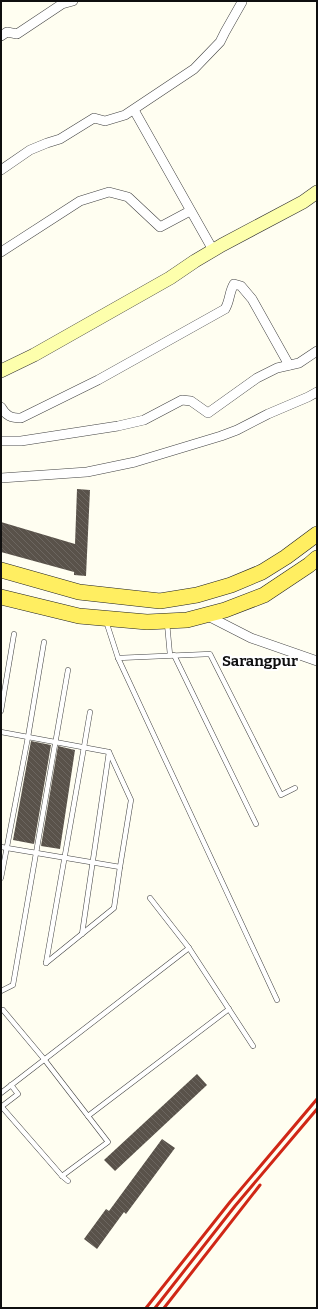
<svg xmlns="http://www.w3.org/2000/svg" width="318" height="1309" viewBox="0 0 318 1309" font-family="Bitter,serif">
<defs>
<pattern id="building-back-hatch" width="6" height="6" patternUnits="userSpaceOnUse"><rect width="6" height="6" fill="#59524a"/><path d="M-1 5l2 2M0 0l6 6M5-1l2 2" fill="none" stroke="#6c6660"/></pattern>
</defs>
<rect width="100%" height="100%" fill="#fffef1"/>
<!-- building -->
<g fill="url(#building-back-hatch)">
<path d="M77 489 90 490 86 576 74 575V572L1 552V522L75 544Z"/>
<path d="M31 741 51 745 34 844 13 840Z"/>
<path d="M58 746 75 750 60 849 41 846Z"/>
<path d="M197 1074 207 1085 115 1171 104 1160Z"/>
<path d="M162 1139 175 1148 126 1214 124 1212 97 1249 84 1239 106 1209 109 1211Z"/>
</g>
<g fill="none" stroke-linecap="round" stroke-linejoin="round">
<defs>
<g id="lane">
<path d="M106 621 118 658 277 1000"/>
<path d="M167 623 170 655"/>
<path d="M174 655 256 824"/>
<path d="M118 658 210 654 281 795 295 788"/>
<path d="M1 711 14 634"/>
<path d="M1 732 109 752 131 800 120 867 114 908 46 963"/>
<path d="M1 847 120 867"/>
<path d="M1 878 28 737 44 642"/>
<path d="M150 898 189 948 253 1046"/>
<path d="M82 934 109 752"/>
<path d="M46 963 84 747 90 712"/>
<path d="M1 991 13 985 68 670"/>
<path d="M3 1010 44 1059 108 1142 62 1176"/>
<path d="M1 1093 189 948"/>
<path d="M1 1106 62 1176 68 1181"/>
<path d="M1 1107 18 1094 11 1085"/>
<path d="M88 1116 229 1009"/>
</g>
<g id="street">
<path d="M1 36 7 32 17 34 62 4 73 1"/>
<path d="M134 110 213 250"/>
<path d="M1 170 30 150 47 143 60 139 94 118 105 121 125 115 194 69 220 42 225 32 242 2"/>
<path d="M1 252 80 201 109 192 128 197 160 227 190 211"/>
<path d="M1 407C6 416 11 418 21 418L98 380 225 309C230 301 229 292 234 284L241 286 252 299 289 365"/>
<path d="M1 441H21L118 426 144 420 182 400 191 401 208 413 257 378 277 368 299 363 317 351"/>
<path d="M1 478 87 472 135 462 221 436 237 430 268 414 308 397 317 392"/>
<path d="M206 615 251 638 317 661"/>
</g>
<path id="secondary" d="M1 371 34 355 170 278 195 261 222 245 303 202 317 192"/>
<g id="primary">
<path d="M1 570 79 592 160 601 197 595 231 585 262 572 286 557 317 534"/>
<path d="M1 597 79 616 147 622 187 620 225 610 264 595 309 565 317 558"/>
</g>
</defs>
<!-- lane casing -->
<use href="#lane" stroke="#424242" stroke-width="5.5"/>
<!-- street casing -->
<use href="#street" stroke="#424242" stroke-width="10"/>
<!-- secondary casing -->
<use href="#secondary" stroke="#313131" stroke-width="14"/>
<!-- primary casing -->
<use href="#primary" stroke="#202020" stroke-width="16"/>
<!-- lane -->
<use href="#lane" stroke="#fff" stroke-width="4.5"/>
<!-- street -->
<use href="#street" stroke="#fff" stroke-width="9"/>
<!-- secondary -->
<use href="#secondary" stroke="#fdffac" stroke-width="13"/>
<!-- primary -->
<use href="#primary" stroke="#ffee61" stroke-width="15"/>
<!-- rail -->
<g stroke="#d02716" stroke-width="3">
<path d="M146 1308 230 1202 317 1099"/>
<path d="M155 1308 235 1206 317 1109"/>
<path d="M164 1308 260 1185"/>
</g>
</g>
<g text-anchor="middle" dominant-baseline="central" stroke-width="4" stroke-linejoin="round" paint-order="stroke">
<!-- district labels -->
<g font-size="15" font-weight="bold" fill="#0f0f0f" stroke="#fff">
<text x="260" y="661">Sarangpur</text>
</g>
</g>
<!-- border -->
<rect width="318" height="1309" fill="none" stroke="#0f0f0f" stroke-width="4"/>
</svg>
